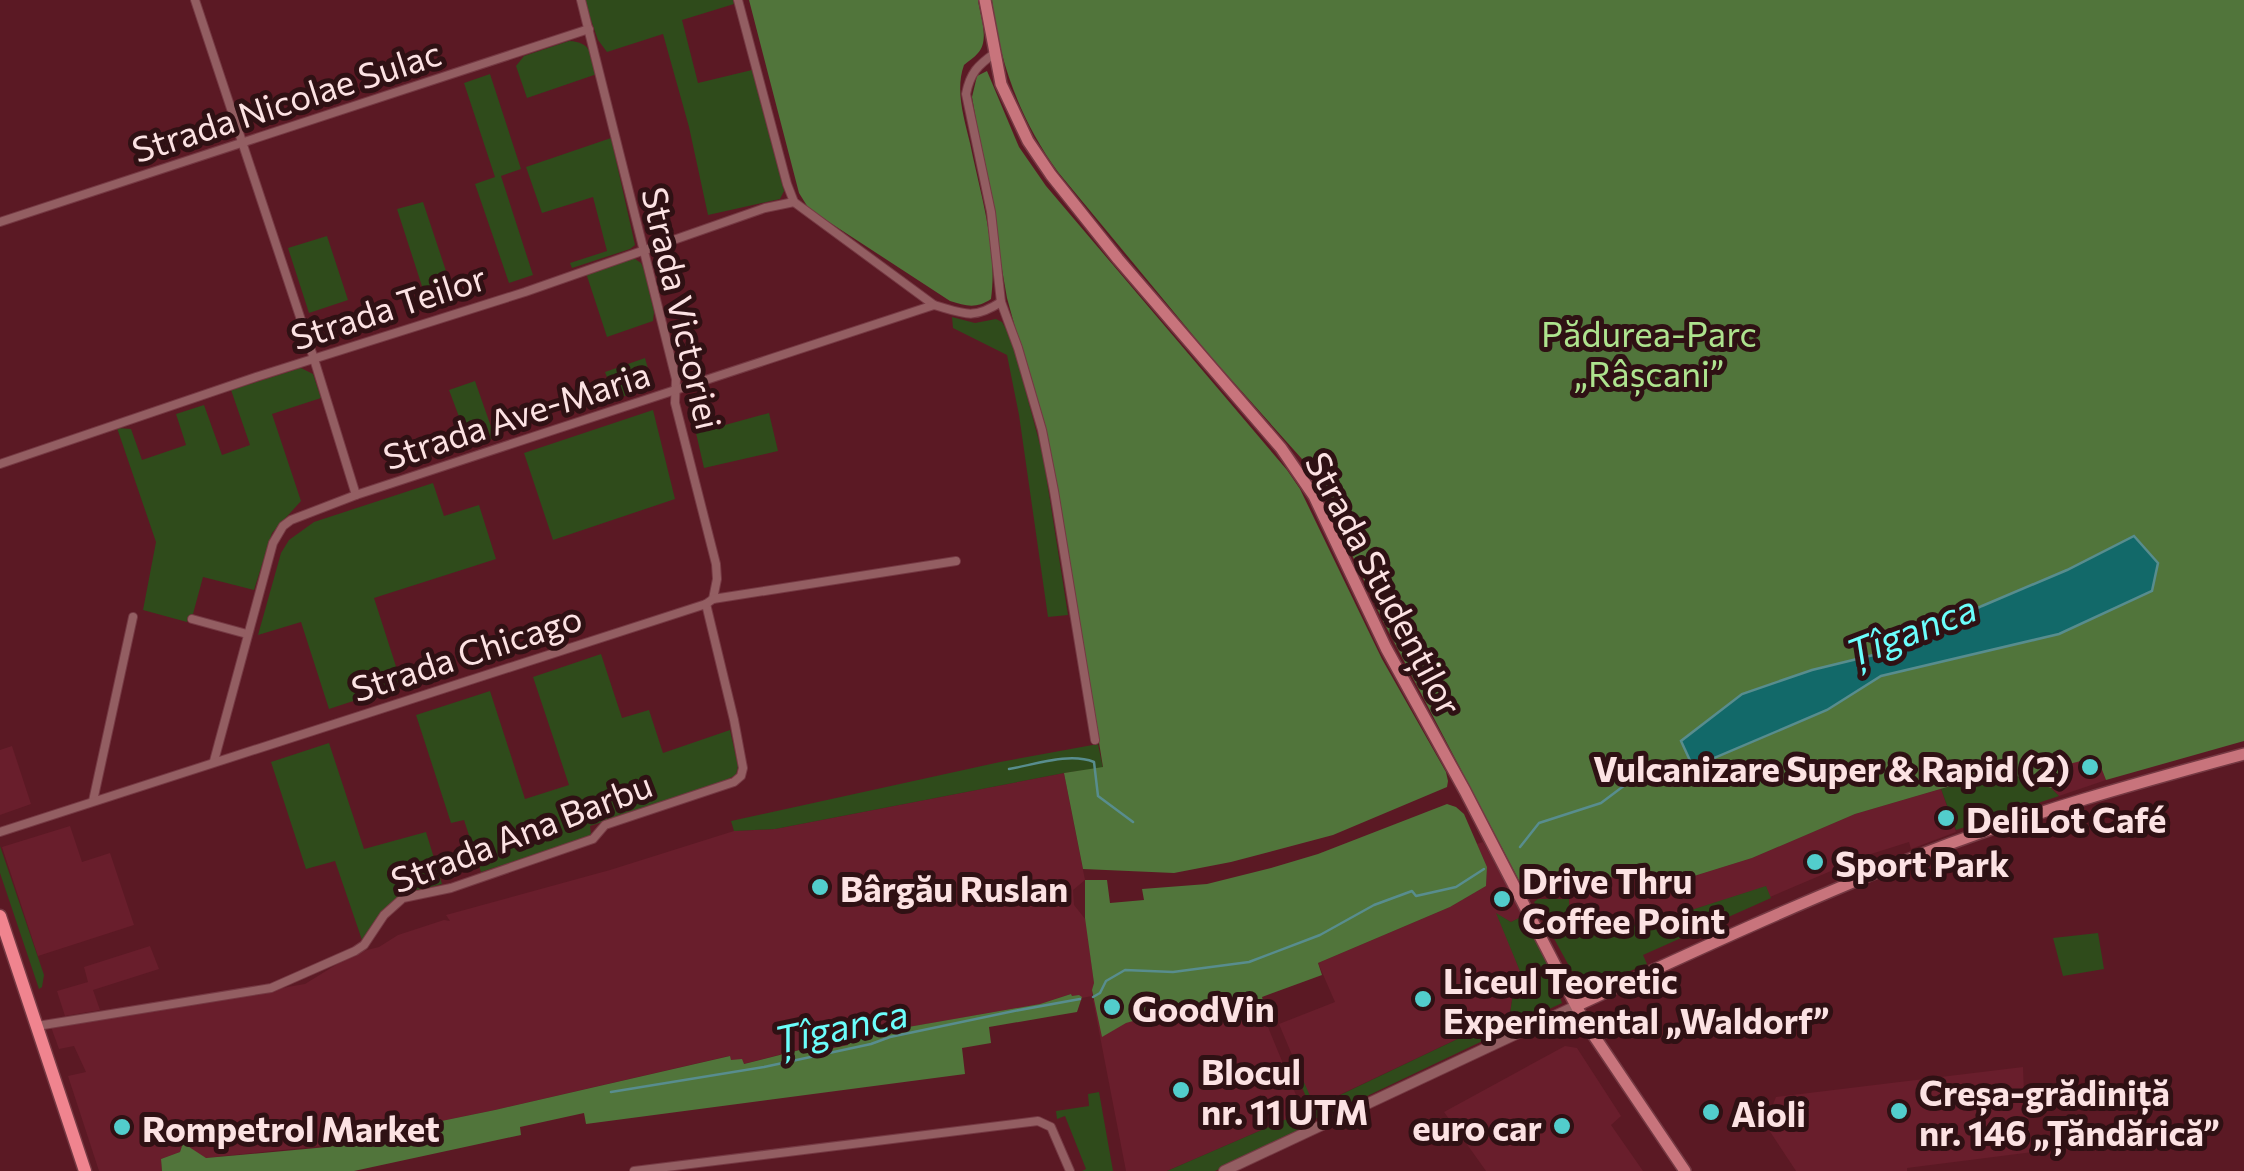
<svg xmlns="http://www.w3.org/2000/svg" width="2244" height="1171" viewBox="0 0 2244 1171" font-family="Commissioner,sans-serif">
<rect width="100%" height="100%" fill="#5b1924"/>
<!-- built -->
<g fill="#691e2c">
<path d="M12 746 31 804 0 815V750Z"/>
<path d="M2097 756 2106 780 2059 796 2051 788 2069 764Z"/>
<path d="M1064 773 1085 880 1073 890 1074 905 1086 920 1094 983 1092 996 1082 998 1072 996 1071 994 1040 1004 869 1034 868 1037 849 1042V1045L828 1050 826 1043 743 1064 731 1060 729 1056 495 1110 417 1126 413 1131 404 1134 398 1130 392 1131 358 1142 205 1158 183 1144 180 1152 161 1159 162 1171H99L68 1076 86 1072 74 1046 59 1049 51 1027 305 984 355 953 379 947 398 935 444 920 450 921 446 915 610 870 734 831 775 829Z"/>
<path d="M1941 789 1956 832 1911 849 1909 842 1871 854 1770 897 1765 887 1657 921 1629 928 1598 932 1570 924 1568 875 1678 881 1752 858 1855 814Z"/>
<path d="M70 826 82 862 110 853 134 925 38 956 2 847Z"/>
<path d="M1483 842 1523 916 1511 922 1498 915 1524 981 1514 986 1510 1014 1314 1107 1279 1024 1335 1002 1318 963 1450 907 1486 886 1487 867 1477 844Z"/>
<path d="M150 946 159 969 93 990 100 1010 65 1016 57 991 88 982 84 967Z"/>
<path d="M1103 996 1188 1014 1263 1015 1303 1112 1167 1171H1126L1093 1000Z"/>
<path d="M1565 1046 1577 1048 1621 1116 1611 1125 1643 1171H1486L1444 1112Z"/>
<path d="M2023 1067 2024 1093 2033 1152 1907 1168V1171H1796L1765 1124 1776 1097Z"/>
</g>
<!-- green -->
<g fill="#2f4b1b">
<path d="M584 0H733L734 4 682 20 698 83 752 70 784 191 780 199 708 215 689 127 663 34 607 52 598 40Z"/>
<path d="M569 41C592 42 591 55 597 74L527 98 516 66 524 56Z"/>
<path d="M490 74 521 169 501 176 533 275 509 283 475 184 495 177 464 83Z"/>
<path d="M611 138 635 245 630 249 572 268 570 263 607 251 593 197 542 213 526 167Z"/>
<path d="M423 202 456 301 430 311 397 209Z"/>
<path d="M327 236 348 300 309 313 288 248Z"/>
<path d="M632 257 641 263 644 270 654 312 653 321 607 337 586 273Z"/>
<path d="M952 317 975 323 996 319 1002 322 1012 340 1043 456 1068 615 1048 617 1019 415 1007 355 953 328Z"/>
<path d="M645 358 653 387 615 399 605 372Z"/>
<path d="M301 368 313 374 321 398 272 414 301 501 272 533 254 590 203 577 193 614 187 622 143 610 156 542 117 428 131 429 142 460 186 445 176 414 204 405 222 455 250 445 231 390Z"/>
<path d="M475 381 495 438 470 446 449 390Z"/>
<path d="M653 410 675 499 553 540 524 453Z"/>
<path d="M769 413 778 451 704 468 696 433Z"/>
<path d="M433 483 444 516 479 505 496 559 374 598 402 685 329 709 301 622 258 635 281 553 289 540 314 522Z"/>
<path d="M601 654 622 718 649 710 663 753 730 730 738 766 736 775 720 783 590 826 591 834 587 838 481 872 464 820 451 823 416 715 490 691 525 799 569 785 533 677Z"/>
<path d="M329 743 364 849 426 832 442 884 399 896 363 943 335 861 306 869 271 762Z"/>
<path d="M1098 744 1103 768 1064 773 775 829 734 831 731 821 1000 762Z"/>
<path d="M2003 771 2051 788 2059 796 1956 830 1941 789Z"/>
<path d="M0 846 44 975 42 987 39 989 0 873Z"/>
<path d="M1766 886 1771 898 1643 955 1647 964 1584 990 1580 986 1534 902 1538 899H1569L1570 924 1596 921 1598 931 1657 921Z"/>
<path d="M1496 913 1511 922 1523 916 1552 973 1562 1003 1319 1119 1315 1117 1296 1074 1299 1071 1315 1107 1510 1014 1514 986 1524 981Z"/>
<path d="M2098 933 2104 969 2063 976 2053 938Z"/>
<path d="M1099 1092 1113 1171H1082L1086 1169 1065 1116 1057 1119 1056 1111 1089 1106 1088 1094Z"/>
<path d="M1303 1112 1310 1126 1215 1171H1167Z"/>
</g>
<!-- forest -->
<g fill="#51753b" fill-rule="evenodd">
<path d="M749 0H978C980 15 990 40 978 53 974 58 968 61 964 65 955 90 964 118 970 143 980 193 998 248 991 299 976 309 966 306 950 301L809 209 799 193Z"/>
<path d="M992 0H2244V741L2106 780 2097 757 2069 764 2051 788 2002 771 1855 814 1752 858 1678 881 1569 875V888H1523L1382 619 1330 508 1302 459 1211 357 1058 172C1021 121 999 63 992 0ZM2134 537 2158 563 2059 634 1881 676 1812 670 1894 650 1982 606 2067 570Z"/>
<path d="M987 71 1019 147 1046 186 1287 470 1300 489 1382 659 1446 772 1448 781 1447 787 1333 835 1231 862 1174 873 1083 869 1064 773 1103 767 1069 557 1046 440 1007 298 972 97 977 76Z"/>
<path d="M1447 804 1456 807 1464 814 1487 867 1486 886 1450 907 1318 963 1322 975 1262 997 1267 1014H1158L1126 1023 1102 1037 1092 990 1094 983 1085 918V880H1107L1110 903 1144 900 1142 889 1207 884 1271 868 1318 854Z"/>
<path d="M1071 994 1072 996 1079 995 1082 997 1077 1012 989 1027 991 1043 962 1048 965 1074 586 1124 584 1113 520 1127 521 1135 354 1171H162L161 1159 180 1152 183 1143 206 1158 327 1147 358 1142 398 1129 404 1134 413 1131 417 1126 495 1110 730 1056 731 1060 742 1059 744 1064 827 1043 829 1049 848 1045V1042L868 1037V1034L1040 1004Z"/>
</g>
<!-- water -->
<path fill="#126969" stroke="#588d8e" stroke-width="2.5" d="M2134 536 2158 563 2152 591 2059 634 1881 676 1827 710 1693 767 1681 741 1742 694 1812 670 1894 650 1982 606 2067 570Z"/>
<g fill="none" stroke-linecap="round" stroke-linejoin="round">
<!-- stream -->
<g stroke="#588d8e" stroke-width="2.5">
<path d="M1009 769C1034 765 1069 752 1094 762L1098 796 1133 822"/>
<path d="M1520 847 1539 823 1601 803 1637 776 1670 763"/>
<path d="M1093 997 1100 993 1106 981 1125 970 1173 972 1249 962 1320 935 1374 905 1412 891 1416 896 1456 887 1484 869"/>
<path d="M611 1092 764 1067 871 1044 890 1037 1014 1011 1080 999"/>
</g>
<defs>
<g id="minor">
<path d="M195 0 314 359 356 495"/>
<path d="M581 0 676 379 675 403 716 564 717 579 713 599"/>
<path d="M738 0 787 184 794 202 934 305"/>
<path d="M995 53C978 65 970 73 966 94L991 212 1001 302 1018 348 1042 430 1054 491 1095 740"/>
<path d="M0 222 589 29"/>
<path d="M0 464 256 377 525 292 765 208 794 202"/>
<path d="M192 619 247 634"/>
<path d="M214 761 273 543 283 526 291 520 356 495 934 305C965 314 973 320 1001 302"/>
<path d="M93 801 133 617"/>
<path d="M0 832 706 604 713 599 956 561"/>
<path d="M37 1026 271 988 355 951 364 945 384 915 403 898 451 888 593 839 605 825 734 782 741 776 743 768 734 720 706 604"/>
<path d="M634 1171 1038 1121 1051 1127 1070 1171"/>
</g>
<path id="tertiary" d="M1224 1171 1578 1005"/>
<g id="secondary">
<path d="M985 0 1001 84 1028 141 1051 175 1118 259 1281 448 1314 496 1386 648 1465 791 1584 1021 1685 1171"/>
<path d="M1578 1005C1692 952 1807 899 1925 853 2029 813 2137 783 2244 754"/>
</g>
<path id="primary" d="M0 916 85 1171"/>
</defs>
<!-- minor casing -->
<use href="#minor" stroke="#753943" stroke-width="10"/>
<!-- tertiary casing -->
<use href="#tertiary" stroke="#753943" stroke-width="12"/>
<!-- secondary casing -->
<use href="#secondary" stroke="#753943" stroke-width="14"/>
<!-- primary casing -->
<use href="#primary" stroke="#753943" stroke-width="15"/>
<!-- minor -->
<use href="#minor" stroke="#935e62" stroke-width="8"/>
<!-- tertiary -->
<use href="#tertiary" stroke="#935e62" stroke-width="10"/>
<!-- secondary -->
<use href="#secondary" stroke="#c8747c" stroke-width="11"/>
<!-- primary -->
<use href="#primary" stroke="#f0848f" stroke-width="12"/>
</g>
<!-- markers -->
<g fill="#52cdcc" stroke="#2f1114" stroke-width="4">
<circle cx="2090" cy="767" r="10"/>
<circle cx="1946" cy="818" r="10"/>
<circle cx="1815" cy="862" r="10"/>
<circle cx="820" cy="887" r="10"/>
<circle cx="1502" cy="899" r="10"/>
<circle cx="1423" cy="999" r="10"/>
<circle cx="1112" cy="1007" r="10"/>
<circle cx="1181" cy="1090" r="10"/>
<circle cx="1899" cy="1111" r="10"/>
<circle cx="1711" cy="1112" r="10"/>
<circle cx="1562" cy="1126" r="10"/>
<circle cx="122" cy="1127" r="10"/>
</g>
<g text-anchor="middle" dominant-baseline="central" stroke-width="10" stroke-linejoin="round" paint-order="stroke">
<!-- street labels -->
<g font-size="35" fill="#fce2e3" stroke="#2f1114">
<text transform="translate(286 100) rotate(-18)">Strada Nicolae Sulac</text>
<text transform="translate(388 306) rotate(-18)">Strada Teilor</text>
<text transform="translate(683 308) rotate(77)">Strada Victoriei</text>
<text transform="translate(516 414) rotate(-18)">Strada Ave-Maria</text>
<text transform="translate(1385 583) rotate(62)">Strada Studenților</text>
<text transform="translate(466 652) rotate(-18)">Strada Chicago</text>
<text transform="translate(521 831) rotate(-21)">Strada Ana Barbu</text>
</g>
<!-- park labels -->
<g font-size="35" fill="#aee38e" stroke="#2f1114">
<text x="1649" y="332">Pădurea-Parc<tspan x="1649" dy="40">„Râșcani”</tspan></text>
</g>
<!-- poi labels -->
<g font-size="35" font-weight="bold" fill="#fce2e3" stroke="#2f1114" text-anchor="start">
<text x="2070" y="767" text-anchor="end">Vulcanizare Super &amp; Rapid (2)</text>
<text x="1966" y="818">DeliLot Café</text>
<text x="1835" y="862">Sport Park</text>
<text x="1522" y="879">Drive Thru<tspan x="1522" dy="40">Coffee Point</tspan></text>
<text x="840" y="887">Bârgău Ruslan</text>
<text x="1443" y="979">Liceul Teoretic<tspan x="1443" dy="40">Experimental „Waldorf”</tspan></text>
<text x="1132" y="1007">GoodVin</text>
<text x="1201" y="1070">Blocul<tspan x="1201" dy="40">nr. 11 UTM</tspan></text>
<text x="1919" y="1091">Creșa-grădiniță<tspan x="1919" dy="40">nr. 146 „Țăndărică”</tspan></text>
<text x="1731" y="1112">Aioli</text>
<text x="1542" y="1126" text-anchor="end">euro car</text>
<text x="142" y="1127">Rompetrol Market</text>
</g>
<!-- water labels -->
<g font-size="38" font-style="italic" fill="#6bfefc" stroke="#2f1114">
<text transform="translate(1911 629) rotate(-21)">Țîganca</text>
<text transform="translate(841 1025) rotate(-12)">Țîganca</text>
</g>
</g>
</svg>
